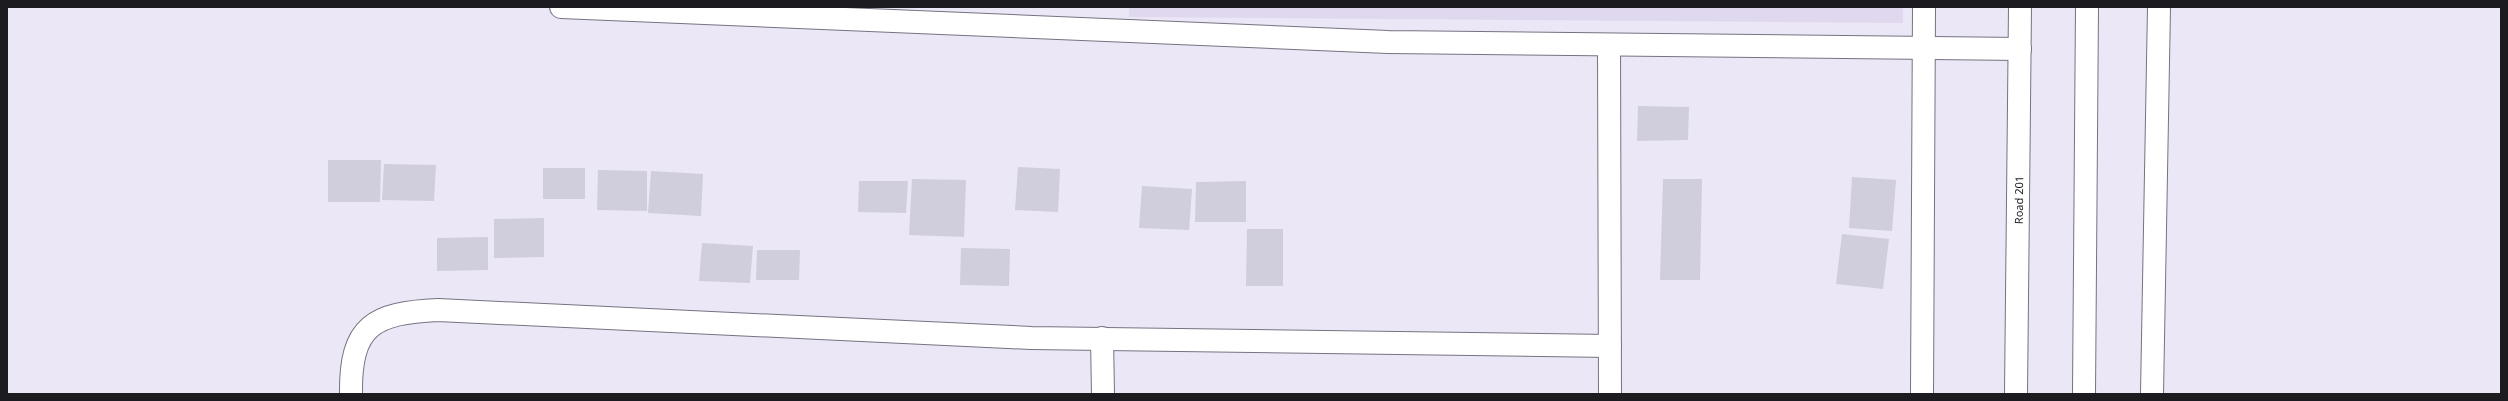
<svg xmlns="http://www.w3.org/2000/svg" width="2508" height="401" viewBox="0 0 2508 401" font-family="'Noto Sans',sans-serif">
<rect width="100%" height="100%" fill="#ebe7f7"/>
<!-- commercial -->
<path fill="#dfd8ee" d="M1129 7H1903V23L1129 17Z"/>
<!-- building -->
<g fill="#d0cddc">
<path d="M1638 106 1689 107 1688 140 1637 141Z"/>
<path d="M328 160H381L380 202H328Z"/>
<path d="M384 164 436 165 434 201 382 200Z"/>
<path d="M1018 167 1060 169 1058 212 1015 210Z"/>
<rect x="543" y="168" width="42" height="31"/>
<path d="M598 170 647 171V211L597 210Z"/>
<path d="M651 171 703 174 701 216 648 213Z"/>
<path d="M1852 177 1896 180 1892 231 1849 228Z"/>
<path d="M912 179 966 180 964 237 909 235Z"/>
<path d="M1663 179H1702L1700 280H1660Z"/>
<path d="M859 181H908L906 213 858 212Z"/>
<path d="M1246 181V222H1195L1196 182Z"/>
<path d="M1142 186 1192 189 1189 230 1139 228Z"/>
<path d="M544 218V257L494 258V219Z"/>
<path d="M1247 229H1283V286H1246Z"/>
<path d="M1842 234 1889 239 1883 289 1836 284Z"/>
<path d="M488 237V270L437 271V238Z"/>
<path d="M702 243 753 246 750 283 699 281Z"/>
<path d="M961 248 1010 249 1009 286 960 285Z"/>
<path d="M757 250H800L799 280H756Z"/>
</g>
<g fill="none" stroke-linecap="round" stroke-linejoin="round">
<defs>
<g id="minor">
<path d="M561 7 1388 42 2020 49"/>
<path d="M1609 45 1610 394"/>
<path d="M1102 338 1103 394"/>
<path d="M351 394C350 325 374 313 438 310L1031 338 1610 346"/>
<path d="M1922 394 1924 7"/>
<path d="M2152 394 2159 7"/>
</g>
<g id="major">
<path id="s1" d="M2016 394 2020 7"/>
<path d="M2084 394 2087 7"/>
</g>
</defs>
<!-- minor casing -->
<use href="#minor" stroke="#767380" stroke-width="24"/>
<!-- major casing -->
<use href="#major" stroke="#767380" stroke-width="24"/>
<!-- minor -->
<use href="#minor" stroke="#fff" stroke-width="22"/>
<!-- major -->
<use href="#major" stroke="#fff" stroke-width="22"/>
</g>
<g text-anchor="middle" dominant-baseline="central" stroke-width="3" stroke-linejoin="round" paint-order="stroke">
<!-- street labels -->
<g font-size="11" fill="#1c1b20" stroke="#f8f6ff">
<text stroke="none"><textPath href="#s1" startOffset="194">Road 201</textPath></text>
</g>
</g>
<!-- border -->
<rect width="2508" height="401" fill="none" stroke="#1c1b20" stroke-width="16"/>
</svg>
